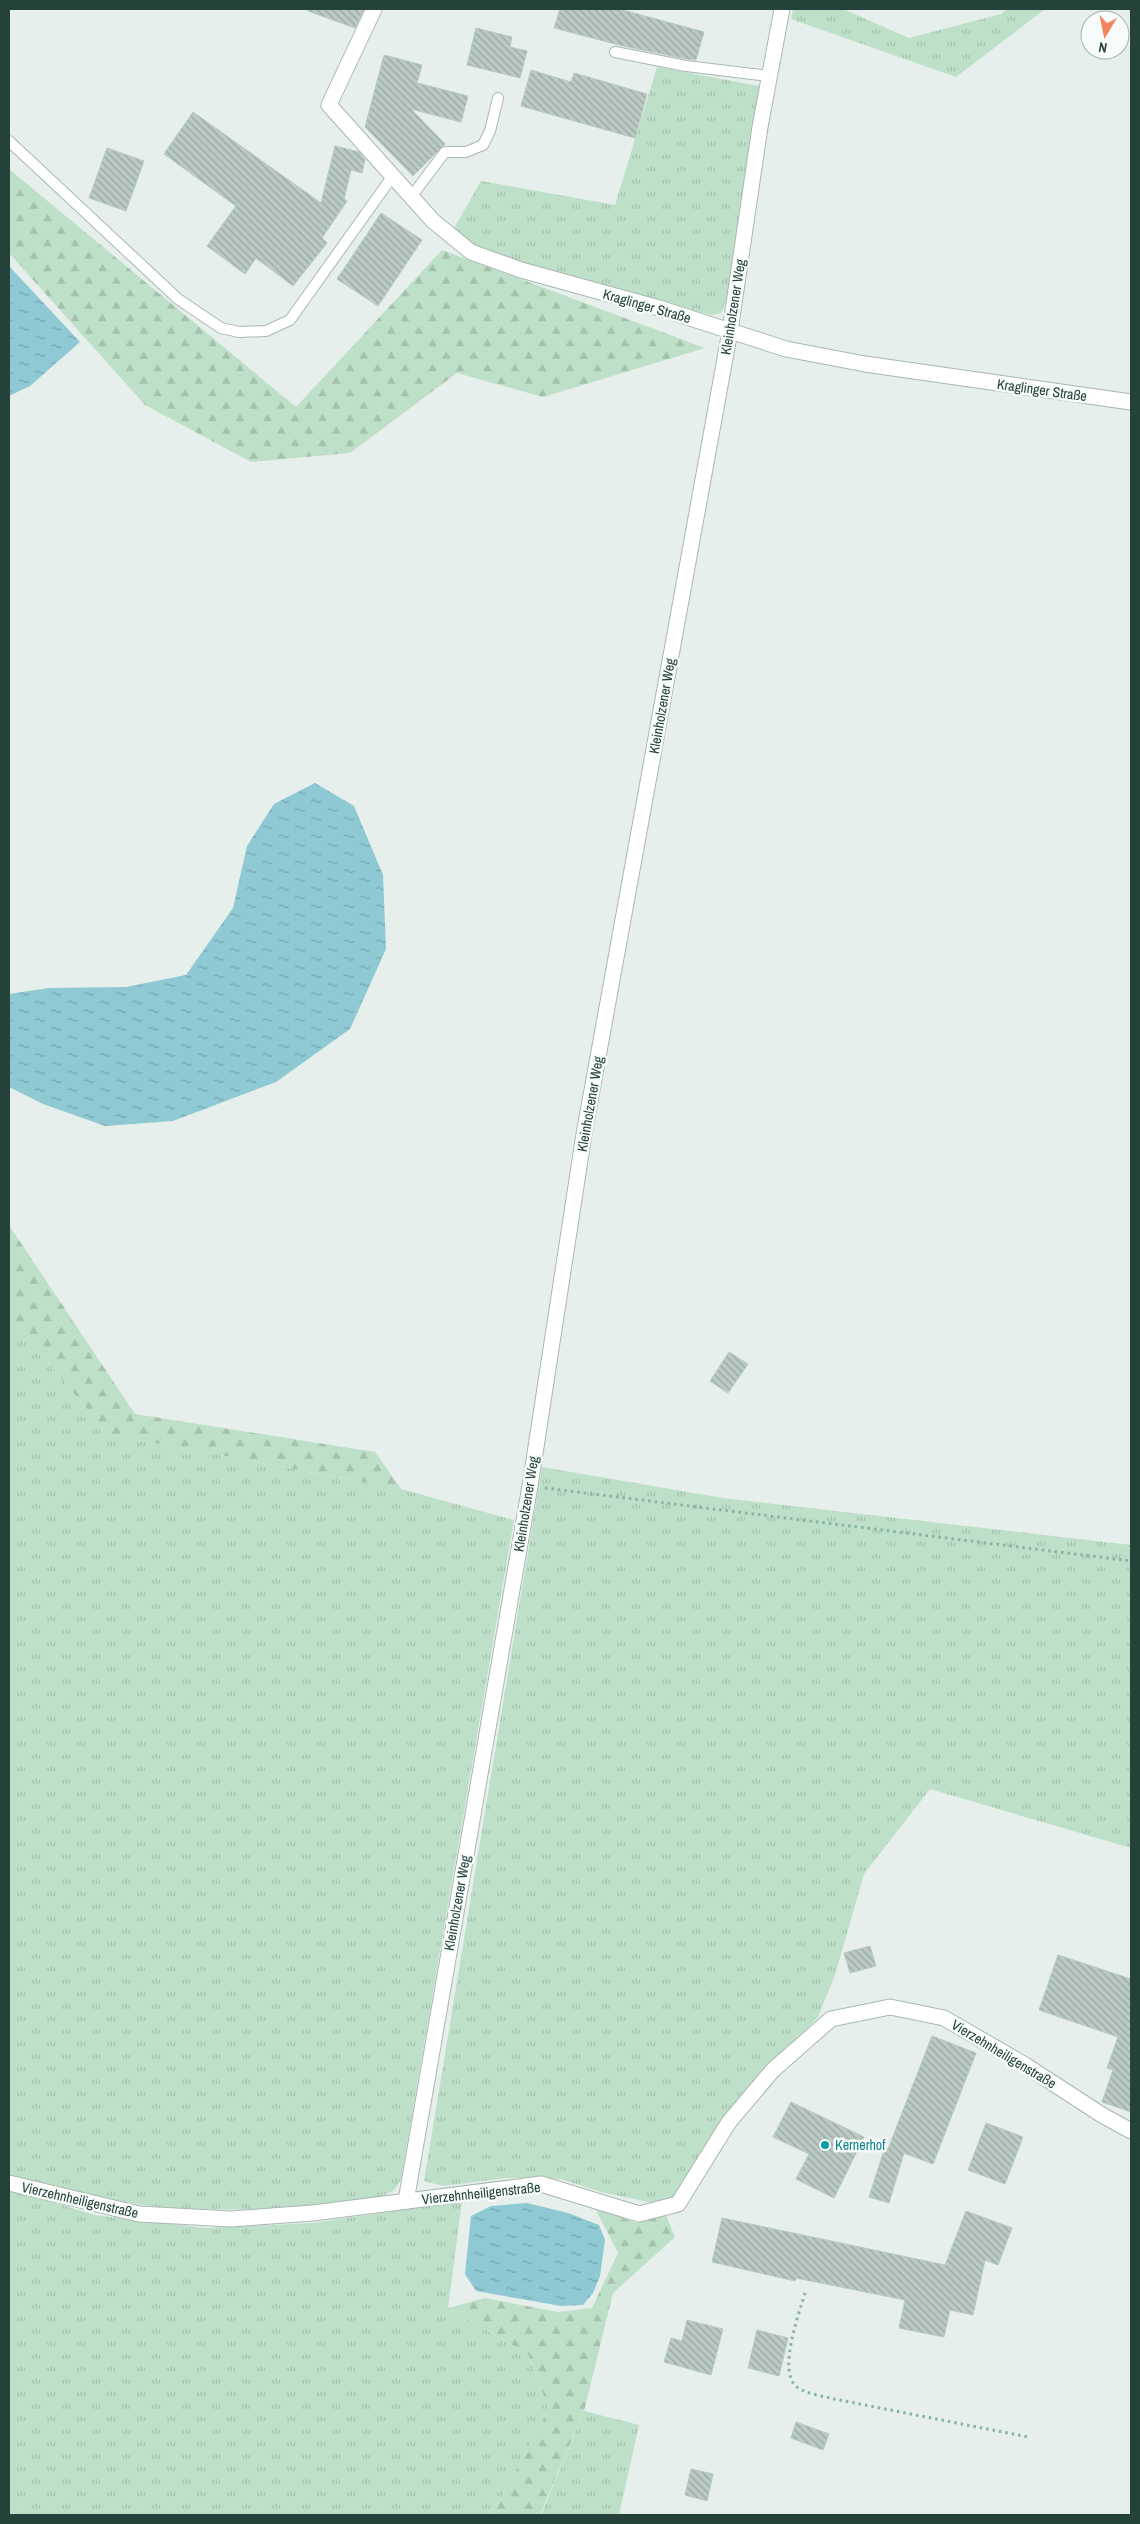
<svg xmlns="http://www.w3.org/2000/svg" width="1140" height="2524" viewBox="0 0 1140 2524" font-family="'Archivo Narrow',sans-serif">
<defs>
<pattern id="grass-tufts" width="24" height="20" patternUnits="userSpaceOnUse" patternTransform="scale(1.25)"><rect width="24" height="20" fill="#bfe0c8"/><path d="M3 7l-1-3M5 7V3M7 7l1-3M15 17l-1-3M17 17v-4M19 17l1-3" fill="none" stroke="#a4c1ad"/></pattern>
<pattern id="forest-firs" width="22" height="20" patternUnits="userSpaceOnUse" patternTransform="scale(1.25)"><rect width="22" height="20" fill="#bfe0c8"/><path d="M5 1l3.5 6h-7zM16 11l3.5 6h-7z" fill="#a4c1ad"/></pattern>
<pattern id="water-ripples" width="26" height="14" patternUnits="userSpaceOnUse" patternTransform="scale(1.25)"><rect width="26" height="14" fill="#8ec9d4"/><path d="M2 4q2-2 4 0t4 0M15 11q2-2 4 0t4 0" fill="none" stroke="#74a5ad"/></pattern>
<pattern id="building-back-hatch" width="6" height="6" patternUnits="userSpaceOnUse" patternTransform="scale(1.25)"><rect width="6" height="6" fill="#bbcac4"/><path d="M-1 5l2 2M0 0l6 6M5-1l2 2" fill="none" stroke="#98a6a0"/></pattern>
</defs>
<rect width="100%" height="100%" fill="#e6efeb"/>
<!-- grass -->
<g fill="url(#grass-tufts)">
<path d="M793 9H843L909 38 1001 14 1007 9H1045L956 77 791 19Z"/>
<path d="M657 67 759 86 764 100 727 299 721 313 711 315 524 267 480 250 453 230 481 181 615 205Z"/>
<path d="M9 1314 107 1434 401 1489 514 1520 401 2179C399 2182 397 2186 395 2189 371 2212 196 2211 158 2207 107 2201 58 2187 9 2175Z"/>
<path d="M542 1467 723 1498 1131 1545V1848L930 1789 864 1874 835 1975 818 2017 770 2067 677 2196 659 2204 605 2193 560 2179 507 2178 443 2186 424 2181Z"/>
<path d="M9 2189 95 2215 206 2228 313 2223 462 2201 448 2308 528 2354 549 2409 492 2515H9Z"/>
<path d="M584 2411 639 2425 619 2515H541Z"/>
</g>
<!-- forest -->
<g fill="url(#forest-firs)">
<path d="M9 169 296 407 442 250 705 348 543 397 457 373 350 453 251 462 145 405 9 253Z"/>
<path d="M9 1225 135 1414 375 1452 401 1489 107 1434 9 1314Z"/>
<path d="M595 2208 636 2223 666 2215 675 2237 613 2293 584 2411 540 2515H492L549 2409 528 2354 448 2308 485 2298 558 2312 592 2308 618 2253Z"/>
</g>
<!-- water -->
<g fill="url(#water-ripples)">
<path d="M9 266 80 342 30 386 9 396Z"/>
<path d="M315 783 354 806 383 875 386 949 350 1029 276 1082 173 1121 105 1126 43 1104 9 1087V994L49 988 126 987 186 975 233 908 247 846 274 804Z"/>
<path d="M527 2203 568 2213 599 2225 605 2240 600 2276 593 2293 583 2305 561 2306 476 2291 465 2274 471 2216 491 2206Z"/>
</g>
<!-- building -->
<g fill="url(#building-back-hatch)" stroke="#b8c9c2">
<path d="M308 9H364L355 28 308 11Z"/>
<path d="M560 9H619L704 32 696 60 687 59 623 46 554 28Z"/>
<path d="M476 28 512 37 510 47 527 51 520 78 467 65Z"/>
<path d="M384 55 422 65 417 83 468 96 461 122 411 109 445 144 413 176 365 127Z"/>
<path d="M531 70 571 82 574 73 647 94 635 138 521 106Z"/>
<path d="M193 112 321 203 335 146 359 152 365 159 362 173 351 170 344 199 347 201 322 238 327 243 293 286 256 258 245 274 207 246 236 206 164 154Z"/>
<path d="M107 148 144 161 126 211 89 198Z"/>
<path d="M381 213 422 240 378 306 337 279Z"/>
<path d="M729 1352 748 1364 728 1393 710 1381Z"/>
<path d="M870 1946 876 1966 850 1973 844 1953Z"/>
<path d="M1058 1955 1131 1979V2112L1102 2102 1113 2070 1107 2068 1118 2037 1039 2010Z"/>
<path d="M932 2036 976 2053 933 2164 904 2153 889 2203 869 2197 885 2147 888 2149Z"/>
<path d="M791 2102 864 2137 834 2198 796 2179 809 2154 773 2137Z"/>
<path d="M986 2123 1023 2137 1005 2184 968 2170Z"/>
<path d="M966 2211 1012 2228 998 2265 985 2260 973 2315 950 2310 944 2337 899 2328 905 2300 796 2278 795 2281 712 2262 722 2218 945 2265Z"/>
<path d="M687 2320 723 2329 711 2375 664 2362 671 2338 682 2341Z"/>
<path d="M757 2330 788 2338 779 2376 748 2368Z"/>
<path d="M796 2422 829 2434 823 2450 791 2438Z"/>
<path d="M691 2469 713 2474 707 2501 685 2495Z"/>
</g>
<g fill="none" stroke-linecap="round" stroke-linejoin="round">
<defs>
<g id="service">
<path d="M615 52 686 66 769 76"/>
<path d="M9 141 178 299 221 328 239 332 266 331 290 320 392 177"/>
<path d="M411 197 445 152H466L483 145 490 131 498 98"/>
</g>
<g id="minor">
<path d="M374 9 329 105 433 221 471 252 521 270 659 308 786 349 865 364 1131 402"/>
<path d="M9 2183 139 2214 231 2219 313 2213 541 2184 639 2214 678 2204 729 2122 773 2070 831 2019 890 2007 944 2018 1025 2065 1102 2115 1131 2131"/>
<path d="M406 2201 530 1486 584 1134 730 331 760 127 782 9"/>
</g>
</defs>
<!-- service casing -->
<use href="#service" stroke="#a8b8b2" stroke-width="12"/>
<!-- minor casing -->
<use href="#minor" stroke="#a8b8b2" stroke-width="17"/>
<!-- path -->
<g stroke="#86b3a5" stroke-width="3" stroke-dasharray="2.5 4" stroke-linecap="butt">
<path d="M545 1488 1131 1561"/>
<path d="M805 2293C799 2314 777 2372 797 2387 807 2394 822 2396 834 2399L1028 2437"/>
</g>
<!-- service -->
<use href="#service" stroke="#fff" stroke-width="10"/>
<!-- minor -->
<use href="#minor" stroke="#fff" stroke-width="15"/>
</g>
<!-- markers -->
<circle fill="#0f9aa8" stroke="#f7fbf9" stroke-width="2" cx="825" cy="2145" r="5"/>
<g text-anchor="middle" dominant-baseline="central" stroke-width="5" stroke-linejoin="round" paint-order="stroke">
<!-- street labels -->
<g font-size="14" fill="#24423a" stroke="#f7fbf9">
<text transform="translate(647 306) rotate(16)">Kraglinger Straße</text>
<text transform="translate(733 307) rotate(-81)">Kleinholzener Weg</text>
<text transform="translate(1042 390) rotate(8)">Kraglinger Straße</text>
<text transform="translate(662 706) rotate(-80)">Kleinholzener Weg</text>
<text transform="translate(590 1104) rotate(-80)">Kleinholzener Weg</text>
<text transform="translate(526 1504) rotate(-81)">Kleinholzener Weg</text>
<text transform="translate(457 1903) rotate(-80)">Kleinholzener Weg</text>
<text transform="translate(1004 2054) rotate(31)">Vierzehnheiligenstraße</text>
<text transform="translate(481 2193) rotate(-6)">Vierzehnheiligenstraße</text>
<text transform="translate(80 2200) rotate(13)">Vierzehnheiligenstraße</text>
</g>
<!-- culture labels -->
<g font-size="14" fill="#0d838f" stroke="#f7fbf9" text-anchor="start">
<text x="835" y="2145">Kernerhof</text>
</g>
</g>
<!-- border -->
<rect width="1140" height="2524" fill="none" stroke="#24423a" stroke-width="20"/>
<!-- north arrow -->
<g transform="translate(1105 35) rotate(190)"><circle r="24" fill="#f7fbf9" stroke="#a3b1ad"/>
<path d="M0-4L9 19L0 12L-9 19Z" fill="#f4845f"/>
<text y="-8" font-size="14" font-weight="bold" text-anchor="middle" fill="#24423a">N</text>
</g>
</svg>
